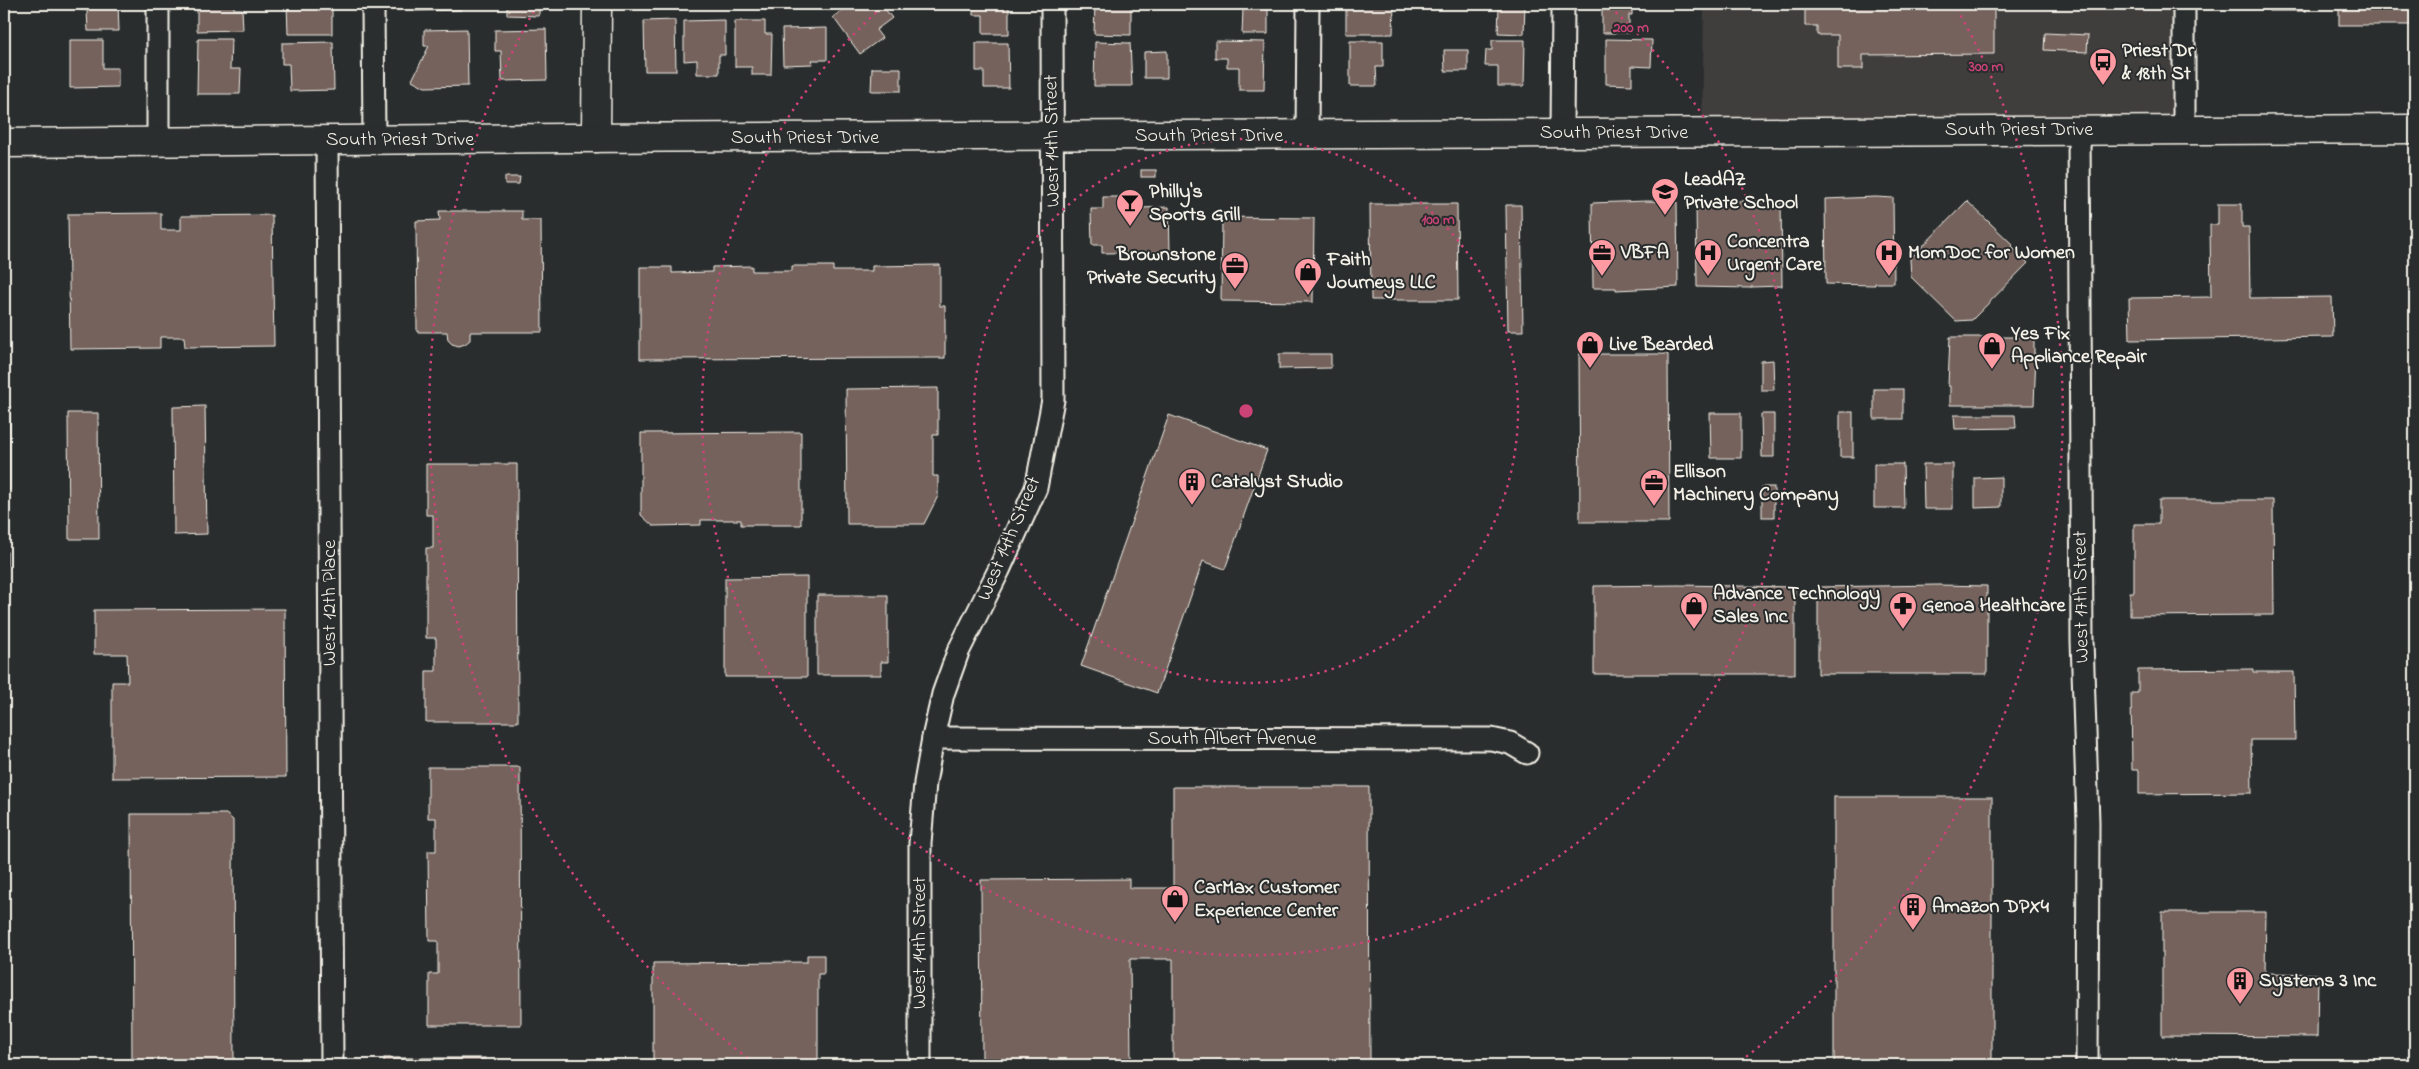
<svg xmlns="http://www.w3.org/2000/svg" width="2419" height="1069" viewBox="0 0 2419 1069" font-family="'Indie Flower',sans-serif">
<rect width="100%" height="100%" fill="#2a2d2e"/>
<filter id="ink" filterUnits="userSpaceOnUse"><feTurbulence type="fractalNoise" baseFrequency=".02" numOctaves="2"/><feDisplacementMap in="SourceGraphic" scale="10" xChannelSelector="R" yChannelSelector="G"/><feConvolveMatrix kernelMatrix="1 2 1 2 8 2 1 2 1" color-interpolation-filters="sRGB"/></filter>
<g filter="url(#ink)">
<!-- built -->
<path fill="#403d3c" d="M1704 4H2184V130L1702 132Z"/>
<!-- building -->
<g fill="#74625d" stroke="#f4f1e8">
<path d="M80 4H118L119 31H88L87 10H80Z"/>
<path d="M197 4H234V9H242L243 30 197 31Z"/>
<path d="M287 4H332V34H288Z"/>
<path d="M414 4H461V10L414 11Z"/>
<path d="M507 4H539V16L507 15Z"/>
<path d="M851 4H881L892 18 876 30 882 38 860 54 833 17Z"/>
<path d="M973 4H1009V34H983V15H973Z"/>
<path d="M1095 4H1131V35L1094 34Z"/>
<path d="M1231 4H1268V34H1242L1243 9H1231Z"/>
<path d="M1346 4H1394L1393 34H1346Z"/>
<path d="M1491 4H1525L1524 34 1498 33 1499 7H1491Z"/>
<path d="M1602 4H1632V15H1629V33H1602Z"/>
<path d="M1805 4H1994V54L1863 55V69H1838V35H1817V26H1805Z"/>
<path d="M2046 4H2111V5Z"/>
<rect x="2269" y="4" width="36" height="7"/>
<rect x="2339" y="4" width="76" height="21"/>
<path d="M675 20 676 71H645L644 21Z"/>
<path d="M725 20V55H719V74H697V60L684 61V21Z"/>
<path d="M735 21H765V34H772L771 75H752V67H735Z"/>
<path d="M827 28V60H812L813 64 783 65 782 29Z"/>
<path d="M467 29 468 86 425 87 412 80 429 46H424V30Z"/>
<path d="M546 29 547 80 502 81 501 51H495V30Z"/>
<path d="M2045 33 2088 35 2087 52 2044 50Z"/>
<path d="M198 39H231L230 69H241L240 94H197Z"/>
<path d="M1606 39 1652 40 1651 67 1632 66V85L1606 84Z"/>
<path d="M70 40H103V68H118V87L70 88Z"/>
<path d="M1492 40H1525L1524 86H1498V66H1485L1486 50H1492Z"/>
<path d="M1215 41 1265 42 1264 90H1239V67H1227V58H1215Z"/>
<path d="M1350 41H1383V67H1376L1377 86H1350Z"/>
<path d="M333 42 334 90 290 91 289 64H282V43Z"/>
<path d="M1095 42 1130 43 1132 86H1094Z"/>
<path d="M976 43H1008L1009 88H984V71H976Z"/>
<path d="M1444 50H1468V71H1445Z"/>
<path d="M1167 51V78H1144V52Z"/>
<path d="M872 68H901V91H871Z"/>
<rect x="1141" y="170" width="15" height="7"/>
<path d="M505 177H520L519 184H505Z"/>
<path d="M1103 197H1141V208L1169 207 1170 252 1102 253V245H1092L1091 209H1103Z"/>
<path d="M1876 197 1893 198 1894 283H1875V285L1826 284 1825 199Z"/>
<path d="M1647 201 1677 202 1678 287 1616 290V288H1593L1592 203Z"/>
<path d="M1719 201H1781L1782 286 1751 287V288L1697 287 1696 203Z"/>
<path d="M1967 201 2013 245 2011 246 2028 263 1972 320 1956 321 1911 277 1910 259Z"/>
<path d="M1370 204H1457L1458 300H1371Z"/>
<path d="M2218 204H2242V227H2249L2250 298 2332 297 2333 337 2130 340 2129 298 2211 297 2210 225H2218Z"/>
<path d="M1506 205H1521L1523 331H1508Z"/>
<path d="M439 211H522V220H541L542 332H470V340L465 344 459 346 452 344 448 340 447 332H417L416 221 440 220Z"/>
<path d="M161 213V230H181V216L272 215 274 346 185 347 184 337H160V348L70 349 68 214Z"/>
<path d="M1222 217 1314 218 1313 302 1221 301Z"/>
<path d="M940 265V306H945V358L640 359V267H672V273L712 272V267L752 266V271H792V266H833V271H872V266Z"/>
<path d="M1950 337H2034V354H2036L2034 405H1950V386H1948Z"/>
<path d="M1279 354H1331V368L1279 369Z"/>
<path d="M1579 354H1668L1669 522H1580Z"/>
<path d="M1773 360 1774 390H1761V361Z"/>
<path d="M938 388V435H933V476H938V496L924 524H847L846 389Z"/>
<rect x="1874" y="389" width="29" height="30"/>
<rect x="4" y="406" width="6" height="84"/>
<path d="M205 406 207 534 174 535 173 407Z"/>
<rect x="1840" y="412" width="13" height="45"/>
<path d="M68 413H98L99 539H69Z"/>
<path d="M1710 413H1741V458H1711Z"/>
<path d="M1761 414H1774V457H1762Z"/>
<path d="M1169 415 1267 450 1225 569 1203 561 1157 693 1081 666Z"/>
<path d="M1954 415H2015L2016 428 1955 429Z"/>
<path d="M801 432V525H741V520H701V525L653 526 641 515V433Z"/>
<path d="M426 464H517L518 722H426V671H436V638H426V548H433V515H426Z"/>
<path d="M1874 464H1903L1904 508H1874Z"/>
<path d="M1923 464H1953V509H1924Z"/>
<path d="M2001 477V507L1975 508V478Z"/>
<rect x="1762" y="487" width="12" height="30"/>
<path d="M2159 500H2273L2274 615 2130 616V592H2134V524H2159Z"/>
<rect x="4" y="552" width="3" height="70"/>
<path d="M807 577V677H725V578Z"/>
<path d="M1678 585 1795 587V674H1594V586Z"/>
<path d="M1938 585 1987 586V674H1818V587Z"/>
<path d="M817 595H888V662H881V675H817Z"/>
<path d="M285 609 286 777 112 778V682H128L127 654H94V610Z"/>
<path d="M2253 669V672H2294L2295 740H2251L2252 793 2139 794V770H2132L2131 693H2138V670Z"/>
<path d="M2411 763H2415V851L2410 850Z"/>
<path d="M428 767H520L521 1025H429V974H438V941H429L428 851H436V818H428Z"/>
<path d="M1173 787H1369L1370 1065H1173V959H1130L1131 1065H982L981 880 1129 879V888H1173Z"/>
<rect x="1834" y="797" width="158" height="268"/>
<path d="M131 814H226L233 820 234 1065H132Z"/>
<path d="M2162 912H2266L2265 973 2318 974 2317 1037 2162 1036Z"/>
<path d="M807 955H824V974H818V1063H826V1065H653V963L807 962Z"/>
<rect x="384" y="1058" width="101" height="7"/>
</g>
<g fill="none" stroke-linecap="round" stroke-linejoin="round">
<defs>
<g id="street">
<path d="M158 4V142"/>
<path d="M373 4 374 141"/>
<path d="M2079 130 2082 640 2088 822 2087 1065"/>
<path d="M2184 130V4"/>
<path d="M1562 133 1563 4"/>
<path d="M1307 136 1308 4"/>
<path d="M327 141 332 1065"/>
<path d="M933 738 1491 739 1510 743 1527 753"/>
<path d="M920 1065V843L925 783 933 738 943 694 958 652 999 570 1036 488 1053 400 1052 4"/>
</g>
<g id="secondary">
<path d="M596 138 597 4"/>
<path d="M4 143 568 138 2415 129"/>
</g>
</defs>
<!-- street casing -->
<use href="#street" stroke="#f4f1e8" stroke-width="25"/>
<!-- secondary casing -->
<use href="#secondary" stroke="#f4f1e8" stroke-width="31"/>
<!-- street -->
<use href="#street" stroke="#2a2d2e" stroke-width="21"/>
<!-- secondary -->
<use href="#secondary" stroke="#2a2d2e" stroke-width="28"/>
</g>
</g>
<!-- distance rings -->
<g fill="none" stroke="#cc4377" stroke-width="2.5" stroke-dasharray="2.5 5">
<circle cx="1246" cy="411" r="272"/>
<path d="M1610 7A544 544 0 1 1 882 7"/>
<path d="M754 1063A817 817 0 0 1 535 9M1957 9A817 817 0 0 1 1738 1063"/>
</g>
<!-- icons -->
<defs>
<symbol id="bus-pin" viewBox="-11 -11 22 30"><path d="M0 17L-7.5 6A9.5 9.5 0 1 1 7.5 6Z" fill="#ff9aa2" stroke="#2a2d2e"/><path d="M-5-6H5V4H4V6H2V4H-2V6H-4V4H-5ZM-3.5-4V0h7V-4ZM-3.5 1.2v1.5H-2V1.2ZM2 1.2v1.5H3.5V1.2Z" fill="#111"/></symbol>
<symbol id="school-pin" viewBox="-11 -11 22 30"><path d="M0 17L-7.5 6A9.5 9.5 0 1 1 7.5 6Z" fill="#ff9aa2" stroke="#2a2d2e"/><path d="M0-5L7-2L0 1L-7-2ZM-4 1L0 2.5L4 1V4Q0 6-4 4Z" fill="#111"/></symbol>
<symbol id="bar-pin" viewBox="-11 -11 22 30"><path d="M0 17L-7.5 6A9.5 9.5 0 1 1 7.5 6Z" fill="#ff9aa2" stroke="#2a2d2e"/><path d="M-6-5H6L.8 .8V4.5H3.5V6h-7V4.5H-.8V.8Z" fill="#111"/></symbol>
<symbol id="office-pin" viewBox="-11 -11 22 30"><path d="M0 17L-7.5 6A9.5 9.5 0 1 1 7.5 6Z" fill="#ff9aa2" stroke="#2a2d2e"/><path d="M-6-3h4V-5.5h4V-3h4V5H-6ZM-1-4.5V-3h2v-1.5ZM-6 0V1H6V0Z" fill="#111"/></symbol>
<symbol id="hospital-pin" viewBox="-11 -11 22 30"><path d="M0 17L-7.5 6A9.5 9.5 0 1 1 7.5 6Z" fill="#ff9aa2" stroke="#2a2d2e"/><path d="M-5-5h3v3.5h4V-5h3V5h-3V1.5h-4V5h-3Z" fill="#111"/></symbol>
<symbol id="shop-pin" viewBox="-11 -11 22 30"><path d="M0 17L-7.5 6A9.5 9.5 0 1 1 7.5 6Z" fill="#ff9aa2" stroke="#2a2d2e"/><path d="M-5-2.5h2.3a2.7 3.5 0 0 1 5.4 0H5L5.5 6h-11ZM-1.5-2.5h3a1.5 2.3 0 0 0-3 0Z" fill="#111"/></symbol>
<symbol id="building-pin" viewBox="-11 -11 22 30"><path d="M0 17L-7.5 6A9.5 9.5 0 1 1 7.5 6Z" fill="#ff9aa2" stroke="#2a2d2e"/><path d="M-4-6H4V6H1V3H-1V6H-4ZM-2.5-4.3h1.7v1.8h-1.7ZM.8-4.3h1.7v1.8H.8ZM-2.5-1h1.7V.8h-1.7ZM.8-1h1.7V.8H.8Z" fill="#111"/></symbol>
<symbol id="pharmacy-pin" viewBox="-11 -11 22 30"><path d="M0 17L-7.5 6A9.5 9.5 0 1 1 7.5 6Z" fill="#ff9aa2" stroke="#2a2d2e"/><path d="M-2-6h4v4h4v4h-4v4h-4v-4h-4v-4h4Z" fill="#111"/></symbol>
</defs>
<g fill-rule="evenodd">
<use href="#bus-pin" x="2087" y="46" width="32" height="43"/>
<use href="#school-pin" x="1649" y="176" width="32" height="43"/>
<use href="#bar-pin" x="1114" y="187" width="32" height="43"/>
<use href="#office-pin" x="1586" y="237" width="32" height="43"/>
<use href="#hospital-pin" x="1692" y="237" width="32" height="43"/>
<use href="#hospital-pin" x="1873" y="237" width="32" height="43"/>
<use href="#office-pin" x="1219" y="250" width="32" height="43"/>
<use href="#shop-pin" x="1292" y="256" width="32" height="43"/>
<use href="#shop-pin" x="1574" y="329" width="32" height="43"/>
<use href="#shop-pin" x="1976" y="330" width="32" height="43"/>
<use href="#building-pin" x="1176" y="466" width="32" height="43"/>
<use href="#office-pin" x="1638" y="467" width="32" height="43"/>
<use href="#shop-pin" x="1678" y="590" width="32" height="43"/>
<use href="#pharmacy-pin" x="1887" y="590" width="32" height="43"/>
<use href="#shop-pin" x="1159" y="883" width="32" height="43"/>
<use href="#building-pin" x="1897" y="891" width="32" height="43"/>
<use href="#building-pin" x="2224" y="965" width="32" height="43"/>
</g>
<g text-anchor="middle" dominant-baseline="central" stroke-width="4" stroke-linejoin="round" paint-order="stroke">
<!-- poi labels -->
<g font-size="20" font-weight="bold" fill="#f4f1e8" stroke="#2a2d2e" text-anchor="start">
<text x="2122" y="51">Priest Dr<tspan x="2122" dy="23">&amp; 18th St</tspan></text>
<text x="1684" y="180">LeadAZ<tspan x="1684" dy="23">Private School</tspan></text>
<text x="1149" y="192">Philly's<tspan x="1149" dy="23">Sports Grill</tspan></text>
<text x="1727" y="242">Concentra<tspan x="1727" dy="23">Urgent Care</tspan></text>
<text x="1621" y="253">VBFA</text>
<text x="1908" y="253">MomDoc for Women</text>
<text x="1216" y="255" text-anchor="end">Brownstone<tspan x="1216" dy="23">Private Security</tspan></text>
<text x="1327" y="260">Faith<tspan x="1327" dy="23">Journeys LLC</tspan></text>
<text x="2011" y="334">Yes Fix<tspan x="2011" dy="23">Appliance Repair</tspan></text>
<text x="1609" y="345">Live Bearded</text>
<text x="1673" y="472">Ellison<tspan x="1673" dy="23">Machinery Company</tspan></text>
<text x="1211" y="482">Catalyst Studio</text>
<text x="1713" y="594">Advance Technology<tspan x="1713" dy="23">Sales Inc</tspan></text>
<text x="1922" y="606">Genoa Healthcare</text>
<text x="1194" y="888">CarMax Customer<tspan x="1194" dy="23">Experience Center</tspan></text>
<text x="1932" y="907">Amazon DPX4</text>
<text x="2259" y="981">Systems 3 Inc</text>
</g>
<!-- street labels -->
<g font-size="20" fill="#f4f1e8" stroke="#2a2d2e">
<text x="2019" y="130">South Priest Drive</text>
<text x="1614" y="133">South Priest Drive</text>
<text x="1209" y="136">South Priest Drive</text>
<text x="805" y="138">South Priest Drive</text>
<text x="400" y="140">South Priest Drive</text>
<text transform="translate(1053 141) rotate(-91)">West 14th Street</text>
<text transform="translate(1010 539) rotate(-67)">West 14th Street</text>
<text transform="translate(2082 597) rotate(-91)">West 17th Street</text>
<text transform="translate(330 603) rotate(-90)">West 12th Place</text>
<text x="1232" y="739">South Albert Avenue</text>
<text transform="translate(920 943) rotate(-90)">West 14th Street</text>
</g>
</g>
<circle cx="1246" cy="411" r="8" fill="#cc4377" stroke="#2a2d2e" stroke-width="2.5"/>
<g font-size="15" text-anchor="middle" font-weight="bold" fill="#cc4377" stroke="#2a2d2e" stroke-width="4" stroke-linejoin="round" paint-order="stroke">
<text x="1631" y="32">200 m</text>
<text x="1986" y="71">300 m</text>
<text x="1438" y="224">100 m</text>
</g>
<!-- margin -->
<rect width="2419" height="1069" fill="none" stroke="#2a2d2e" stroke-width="20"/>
<rect x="10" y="10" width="2399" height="1049" fill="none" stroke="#f4f1e8" stroke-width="2" filter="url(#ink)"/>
</svg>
